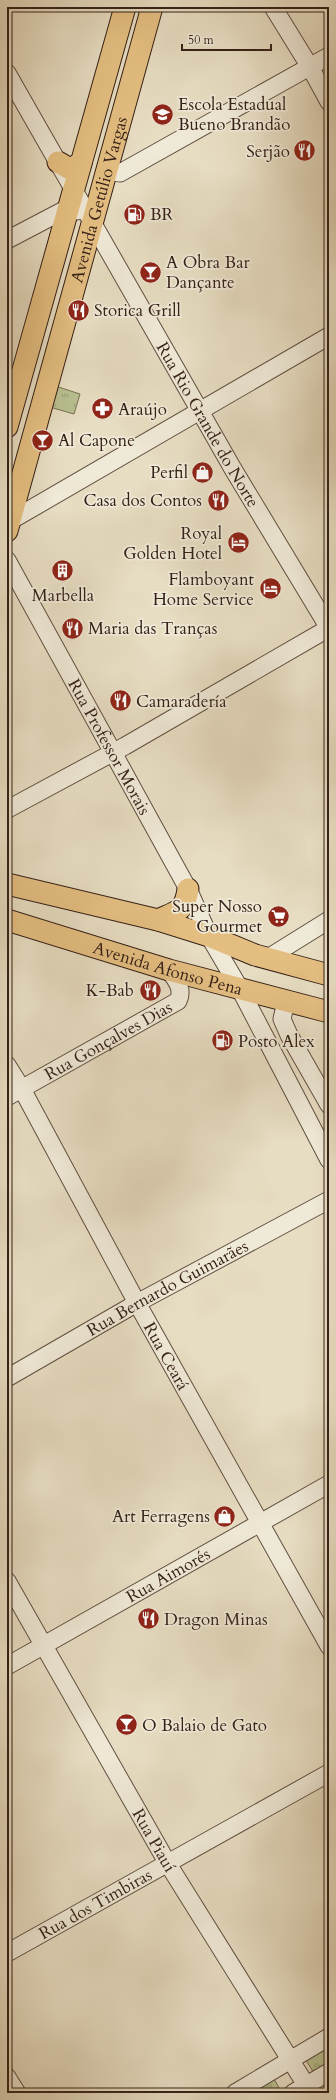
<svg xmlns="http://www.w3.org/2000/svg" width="336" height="2100" viewBox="0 0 336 2100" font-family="Cardo,serif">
<defs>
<pattern id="park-tufts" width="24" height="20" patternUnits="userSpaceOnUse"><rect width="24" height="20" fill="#b9c090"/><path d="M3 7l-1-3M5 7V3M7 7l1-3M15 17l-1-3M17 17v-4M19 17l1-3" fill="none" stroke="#979c75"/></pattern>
</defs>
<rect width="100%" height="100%" fill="#e7ddc2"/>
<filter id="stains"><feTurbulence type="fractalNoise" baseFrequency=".005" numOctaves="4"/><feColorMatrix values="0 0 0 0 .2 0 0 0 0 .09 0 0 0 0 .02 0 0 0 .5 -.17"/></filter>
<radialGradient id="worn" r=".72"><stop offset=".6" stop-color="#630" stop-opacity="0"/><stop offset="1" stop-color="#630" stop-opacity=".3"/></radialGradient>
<!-- park -->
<g fill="url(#park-tufts)" stroke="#767054">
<path d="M52 385 80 394 74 414 46 406Z"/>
<path d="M329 2043V2068L315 2075 304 2057Z"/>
<path d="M273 2077 282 2093H246Z"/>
</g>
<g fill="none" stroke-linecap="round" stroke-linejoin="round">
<defs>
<g id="minor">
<path d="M273 7 310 67 329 102"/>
<path id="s1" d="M7 73 233 469 329 628"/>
<path d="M108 166 114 172 120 173 329 56"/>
<path d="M7 240 68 208 77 211"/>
<path d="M7 521H10L329 336"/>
<path id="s2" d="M7 560 188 889 209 936 240 989 329 1160"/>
<path d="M8 809 125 746 329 628"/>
<path d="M268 958 329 920"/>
<path d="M291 1001 284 1010 282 1019 289 1035 329 1105"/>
<path id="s3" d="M7 1065 22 1089 137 1303 329 1646"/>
<path id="s4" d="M7 1097 178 1001C184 989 176 980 169 970"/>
<path id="s5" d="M7 1378 137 1303 329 1200"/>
<path id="s6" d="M7 1581 168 1864 311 2093"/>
<path id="s7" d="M7 1666 329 1484"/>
<path id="s8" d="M7 1953 329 1773"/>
<path d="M7 2077 17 2093"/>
<path d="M235 2093 329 2037"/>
<path d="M293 2093 329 2072"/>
</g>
<g id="major">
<path d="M58 162 70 169 81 163"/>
<path d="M7 427 125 7"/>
<path id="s9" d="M7 531 152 7"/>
<path d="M7 884 158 920 209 936 255 955 329 975"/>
<path id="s10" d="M7 920 169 970 329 1012"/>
<path d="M158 920C177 911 185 912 188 889"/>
</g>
</defs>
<!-- minor casing -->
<use href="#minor" stroke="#614f42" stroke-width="19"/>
<!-- major casing -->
<use href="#major" stroke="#342017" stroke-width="23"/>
<!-- minor -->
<use href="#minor" stroke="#efe9d7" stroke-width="17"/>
<!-- major -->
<use href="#major" stroke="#e4be81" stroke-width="21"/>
</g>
<!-- icons -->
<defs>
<symbol id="school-disc" viewBox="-11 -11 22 22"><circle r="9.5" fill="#8f2418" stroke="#efe9d7"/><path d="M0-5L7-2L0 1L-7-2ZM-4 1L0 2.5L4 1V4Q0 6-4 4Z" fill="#fff"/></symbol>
<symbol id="restaurant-disc" viewBox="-11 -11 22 22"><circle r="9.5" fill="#8f2418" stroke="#efe9d7"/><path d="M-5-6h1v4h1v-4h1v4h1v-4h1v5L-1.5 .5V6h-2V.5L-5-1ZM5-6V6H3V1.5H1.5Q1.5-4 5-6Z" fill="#fff"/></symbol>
<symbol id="fuel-disc" viewBox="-11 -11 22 22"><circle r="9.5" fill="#8f2418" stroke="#efe9d7"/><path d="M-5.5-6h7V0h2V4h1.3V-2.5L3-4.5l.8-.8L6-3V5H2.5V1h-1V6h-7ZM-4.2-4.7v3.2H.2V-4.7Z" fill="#fff"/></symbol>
<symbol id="bar-disc" viewBox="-11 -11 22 22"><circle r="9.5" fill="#8f2418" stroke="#efe9d7"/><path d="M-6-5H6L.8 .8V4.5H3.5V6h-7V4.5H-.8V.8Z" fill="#fff"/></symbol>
<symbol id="pharmacy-disc" viewBox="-11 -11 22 22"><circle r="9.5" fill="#8f2418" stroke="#efe9d7"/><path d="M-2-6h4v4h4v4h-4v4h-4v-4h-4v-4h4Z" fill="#fff"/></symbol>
<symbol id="shop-disc" viewBox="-11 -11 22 22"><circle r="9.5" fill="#8f2418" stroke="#efe9d7"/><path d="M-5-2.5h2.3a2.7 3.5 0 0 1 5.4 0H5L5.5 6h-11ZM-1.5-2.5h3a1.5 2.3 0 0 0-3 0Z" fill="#fff"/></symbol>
<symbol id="hotel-disc" viewBox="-11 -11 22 22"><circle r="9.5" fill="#8f2418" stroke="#efe9d7"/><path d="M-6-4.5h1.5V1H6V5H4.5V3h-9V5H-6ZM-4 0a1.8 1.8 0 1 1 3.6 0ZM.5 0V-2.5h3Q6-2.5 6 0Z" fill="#fff"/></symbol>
<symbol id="building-disc" viewBox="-11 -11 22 22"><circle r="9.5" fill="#8f2418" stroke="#efe9d7"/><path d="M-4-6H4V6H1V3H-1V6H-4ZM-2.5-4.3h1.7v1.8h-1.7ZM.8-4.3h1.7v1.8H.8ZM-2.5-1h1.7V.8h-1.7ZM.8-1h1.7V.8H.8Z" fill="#fff"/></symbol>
<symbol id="supermarket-disc" viewBox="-11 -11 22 22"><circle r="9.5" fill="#8f2418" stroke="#efe9d7"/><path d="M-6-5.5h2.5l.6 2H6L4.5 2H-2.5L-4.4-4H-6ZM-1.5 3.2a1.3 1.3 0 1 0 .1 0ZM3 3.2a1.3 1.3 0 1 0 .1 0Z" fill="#fff"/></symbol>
</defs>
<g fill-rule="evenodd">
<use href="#school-disc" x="150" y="102" width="25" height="25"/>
<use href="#restaurant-disc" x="292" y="138" width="25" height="25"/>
<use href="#fuel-disc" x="122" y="202" width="25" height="25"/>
<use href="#bar-disc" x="138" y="260" width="25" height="25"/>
<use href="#restaurant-disc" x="66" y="298" width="25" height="25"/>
<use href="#pharmacy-disc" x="90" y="396" width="25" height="25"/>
<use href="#bar-disc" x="30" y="428" width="25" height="25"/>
<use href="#shop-disc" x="190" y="460" width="25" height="25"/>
<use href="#restaurant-disc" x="206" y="488" width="25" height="25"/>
<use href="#hotel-disc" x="226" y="530" width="25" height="25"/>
<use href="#building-disc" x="50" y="558" width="25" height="25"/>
<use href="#hotel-disc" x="258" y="576" width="25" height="25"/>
<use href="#restaurant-disc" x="60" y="616" width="25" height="25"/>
<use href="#restaurant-disc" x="108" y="688" width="25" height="25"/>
<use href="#supermarket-disc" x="266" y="904" width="25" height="25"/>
<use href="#restaurant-disc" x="138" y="978" width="25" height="25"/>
<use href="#fuel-disc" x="210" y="1028" width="25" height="25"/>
<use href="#shop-disc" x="212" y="1504" width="25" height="25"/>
<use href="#restaurant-disc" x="136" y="1606" width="25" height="25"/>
<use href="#bar-disc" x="114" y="1712" width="25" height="25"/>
</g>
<g text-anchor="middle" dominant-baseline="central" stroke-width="3.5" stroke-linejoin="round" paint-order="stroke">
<!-- poi labels -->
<g font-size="17" fill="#342017" stroke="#efe9d7" text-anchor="start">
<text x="178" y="104">Escola Estadual<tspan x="178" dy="20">Bueno Brandão</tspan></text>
<text x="290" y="151" text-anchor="end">Serjão</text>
<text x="150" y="214">BR</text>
<text x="166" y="262">A Obra Bar<tspan x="166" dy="20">Dançante</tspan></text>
<text x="94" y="310">Storica Grill</text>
<text x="118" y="409">Araújo</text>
<text x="58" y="440">Al Capone</text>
<text x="188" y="472" text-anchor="end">Perfil</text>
<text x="202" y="500" text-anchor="end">Casa dos Contos</text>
<text x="222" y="533" text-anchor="end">Royal<tspan x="222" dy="20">Golden Hotel</tspan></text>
<text x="254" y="579" text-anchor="end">Flamboyant<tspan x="254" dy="20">Home Service</tspan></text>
<text x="63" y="595" text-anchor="middle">Marbella</text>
<text x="88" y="628">Maria das Tranças</text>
<text x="136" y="701">Camaradería</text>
<text x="262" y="906" text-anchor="end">Super Nosso<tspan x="262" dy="20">Gourmet</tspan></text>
<text x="134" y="990" text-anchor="end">K-Bab</text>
<text x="238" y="1041">Posto Alex</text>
<text x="210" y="1516" text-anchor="end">Art Ferragens</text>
<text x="164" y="1619">Dragon Minas</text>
<text x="142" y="1725">O Balaio de Gato</text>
</g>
<!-- street labels -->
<g font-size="17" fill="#342017" stroke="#efe9d7">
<text stroke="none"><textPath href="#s9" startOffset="344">Avenida Getúlio Vargas</textPath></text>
<text stroke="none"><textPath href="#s1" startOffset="405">Rua Rio Grande do Norte</textPath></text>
<text stroke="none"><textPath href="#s2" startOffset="213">Rua Professor Morais</textPath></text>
<text stroke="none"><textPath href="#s10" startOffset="168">Avenida Afonso Pena</textPath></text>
<text stroke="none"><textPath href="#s4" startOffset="116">Rua Gonçalves Dias</textPath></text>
<text stroke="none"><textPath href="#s5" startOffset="184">Rua Bernardo Guimarães</textPath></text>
<text stroke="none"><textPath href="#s3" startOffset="332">Rua Ceará</textPath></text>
<text stroke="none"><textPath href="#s7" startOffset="185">Rua Aimorés</textPath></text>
<text stroke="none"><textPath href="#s6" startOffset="298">Rua Piauí</textPath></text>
<text stroke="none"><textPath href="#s8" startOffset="101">Rua dos Timbiras</textPath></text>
</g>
</g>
<!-- margin -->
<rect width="336" height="2100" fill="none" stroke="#e7ddc2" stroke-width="24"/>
<rect x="8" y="8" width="320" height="2084" fill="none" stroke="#342017" stroke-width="2"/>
<rect x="12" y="12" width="312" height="2076" fill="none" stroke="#342017"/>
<!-- scale -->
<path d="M182 44v6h89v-6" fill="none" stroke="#342017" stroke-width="2"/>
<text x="188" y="44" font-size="12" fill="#342017" stroke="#efe9d7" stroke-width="3" paint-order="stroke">50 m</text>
<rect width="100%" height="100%" filter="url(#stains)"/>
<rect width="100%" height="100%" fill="url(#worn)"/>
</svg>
